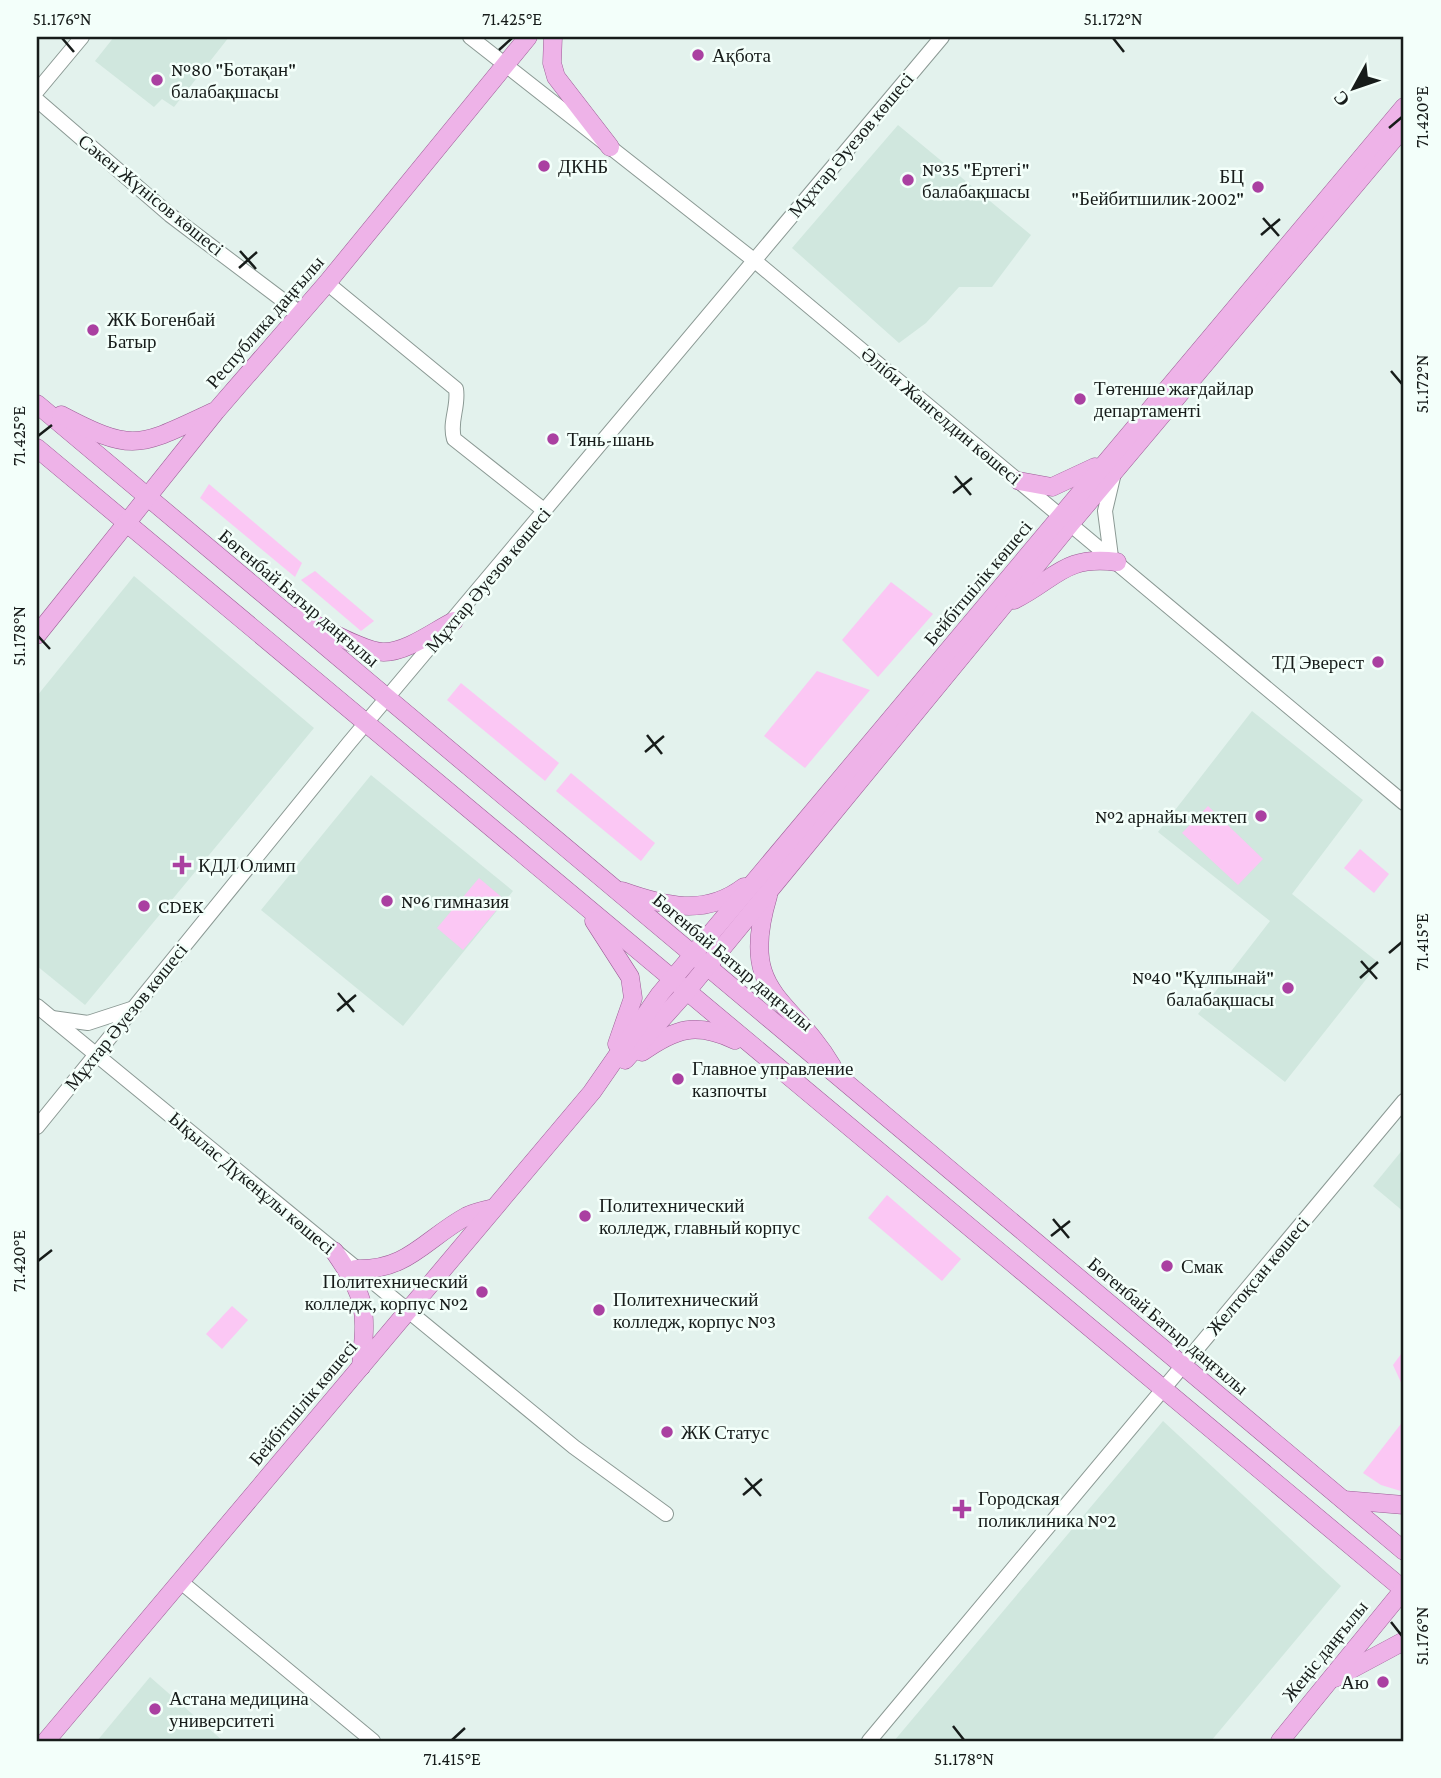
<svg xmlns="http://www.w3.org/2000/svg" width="1441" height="1778" viewBox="0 0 1441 1778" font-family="'Crimson Pro',serif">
<rect width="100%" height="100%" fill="#e3f2ed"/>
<!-- built -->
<g fill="#d0e7de">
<path d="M114 37H229L174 107 162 99 154 107 95 61Z"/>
<path d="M898 125 1031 235 992 287H959L926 323 899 343 792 248Z"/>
<path d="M134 576 314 728 85 1005 37 966V696Z"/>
<path d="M1252 711 1363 800 1292 894 1379 963 1285 1082 1198 1014 1270 921 1158 832Z"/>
<path d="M371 775 513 891 403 1026 261 910Z"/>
<path d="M1404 1148V1212L1373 1186Z"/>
<path d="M1163 1421 1341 1586 1211 1741H894Z"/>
<path d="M150 1677 223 1741H97Z"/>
</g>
<!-- green -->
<g fill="#fbc7f4">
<path d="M209 484 302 563 295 577 200 498Z"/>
<path d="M315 571 374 621 361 631 301 580Z"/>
<path d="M891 582 933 614 878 677 842 640Z"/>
<path d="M817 671 870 690 805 768 764 736Z"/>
<path d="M461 683 559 763 545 781 447 700Z"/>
<path d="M571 773 655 843 641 861 556 791Z"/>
<path d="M1208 806 1263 859 1238 885 1182 833Z"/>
<path d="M1360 849 1389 874 1374 893 1344 868Z"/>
<path d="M479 878 505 900 463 950 437 928Z"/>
<path d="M887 1195 961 1259 942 1281 868 1218Z"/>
<path d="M232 1306 248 1320 222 1349 206 1334Z"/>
<path d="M1404 1350V1389L1393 1365Z"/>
<path d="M1404 1420V1492L1381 1485 1363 1473Z"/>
</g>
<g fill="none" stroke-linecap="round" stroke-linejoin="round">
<defs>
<g id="minor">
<path d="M470 37 755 261 1404 803"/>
<path d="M37 91 82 37"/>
<path d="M37 100 170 215 301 314"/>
<path d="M327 283 456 389C459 407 449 421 454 439L545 511"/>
<path d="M1111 557 1105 511 1114 473"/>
<path d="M37 1006 574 1447 666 1514"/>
<path d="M52 1018 88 1023 131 1009"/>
<path d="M37 1127 349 743 942 37"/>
<path d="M181 1582 373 1741"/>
<path d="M869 1741 1404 1101"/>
</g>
<g id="major">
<path d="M553 37 552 63 556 77 610 147"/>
<path d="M37 404 1404 1551"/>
<path d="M61 415C135 454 139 446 213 412"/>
<path d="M37 448 1404 1590"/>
<path d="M1019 481 1052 487 1095 467"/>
<path d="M1014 600C1056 579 1064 555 1117 562"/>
<path d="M298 616C318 625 365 653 384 652 407 652 434 631 454 621"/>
<path d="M37 635 216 411 327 283 528 37"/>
<path d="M622 891C664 906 705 917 744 887"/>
<path d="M768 896C738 996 791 996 832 1066"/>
<path d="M594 921 630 977 633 998 617 1044"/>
<path d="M642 1052C676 1028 696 1022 735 1040"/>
<path d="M625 1060 686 992 1071 523 1404 127"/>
<path d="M334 1251C367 1299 367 1309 361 1367"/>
<path d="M356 1269C408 1271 426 1238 467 1216 475 1212 485 1210 494 1208"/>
<path d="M1344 1500 1404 1505"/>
<path d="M1335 1678 1404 1641"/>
<path d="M46 1741 592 1092 660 994 1404 107"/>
<path d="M1280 1741 1404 1589"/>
</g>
</defs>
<!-- minor casing -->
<use href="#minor" stroke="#8b9994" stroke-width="16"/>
<!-- major casing -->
<use href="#major" stroke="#9c5d96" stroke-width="19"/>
<!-- minor -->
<use href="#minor" stroke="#fff" stroke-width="14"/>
<!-- major -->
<use href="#major" stroke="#eeb3e8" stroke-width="18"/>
</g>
<!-- ticks -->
<path fill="none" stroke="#171c1a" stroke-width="2.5" d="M62 38 74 52M1113 38 1124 52M499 50 512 38M1389 128 1402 117M1263 218 1279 236M1261 235 1280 219M240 251 256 269M239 268 257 252M1391 371 1402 384M38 436 52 425M955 476 971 495M953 493 972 478M38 636 50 649M647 735 662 754M645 752 664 736M1389 953 1402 942M1361 961 1377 979M1360 978 1378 962M338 993 354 1012M337 1011 356 995M1053 1219 1069 1238M1051 1236 1070 1221M38 1261 52 1250M745 1478 761 1496M743 1495 762 1479M1391 1622 1402 1636M953 1726 964 1740M452 1740 465 1728"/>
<!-- markers -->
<g fill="#aa40a1" stroke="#f3fffa" stroke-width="2.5">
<circle cx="698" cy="55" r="7"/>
<circle cx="157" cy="80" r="7"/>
<circle cx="544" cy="166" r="7"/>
<circle cx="908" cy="180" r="7"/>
<circle cx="1258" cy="187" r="7"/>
<circle cx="93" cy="330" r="7"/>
<circle cx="1080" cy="399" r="7"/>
<circle cx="553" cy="439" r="7"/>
<circle cx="1378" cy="662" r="7"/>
<circle cx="1261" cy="816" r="7"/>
<path d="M178.5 854.5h7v7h7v7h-7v7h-7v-7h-7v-7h7z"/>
<circle cx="387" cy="901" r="7"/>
<circle cx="144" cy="906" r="7"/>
<circle cx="1288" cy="988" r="7"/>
<circle cx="678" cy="1079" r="7"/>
<circle cx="585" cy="1216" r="7"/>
<circle cx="1167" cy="1266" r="7"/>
<circle cx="482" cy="1292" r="7"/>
<circle cx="599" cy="1310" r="7"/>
<circle cx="667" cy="1432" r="7"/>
<path d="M958.5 1498.5h7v7h7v7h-7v7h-7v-7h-7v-7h7z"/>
<circle cx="1383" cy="1682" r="7"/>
<circle cx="155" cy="1709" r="7"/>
</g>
<g text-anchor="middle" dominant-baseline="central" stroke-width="5" stroke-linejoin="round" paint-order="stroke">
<!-- poi labels -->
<g font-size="19" fill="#171c1a" stroke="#f3fffa" text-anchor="start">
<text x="712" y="55">Ақбота</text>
<text x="171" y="69">№80 "Ботақан"<tspan x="171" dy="22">балабақшасы</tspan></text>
<text x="558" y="166">ДКНБ</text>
<text x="922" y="169">№35 "Ертегі"<tspan x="922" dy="22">балабақшасы</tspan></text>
<text x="1244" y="176" text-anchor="end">БЦ<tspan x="1244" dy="22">"Бейбитшилик-2002"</tspan></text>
<text x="107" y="319">ЖК Богенбай<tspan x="107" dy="22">Батыр</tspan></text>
<text x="1094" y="388">Төтенше жағдайлар<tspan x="1094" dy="22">департаменті</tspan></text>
<text x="567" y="439">Тянь-шань</text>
<text x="1364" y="662" text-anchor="end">ТД Эверест</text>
<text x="1247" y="816" text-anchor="end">№2 арнайы мектеп</text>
<text x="198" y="865">КДЛ Олимп</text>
<text x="401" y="901">№6 гимназия</text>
<text x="158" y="906">CDEK</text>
<text x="1274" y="977" text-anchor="end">№40 "Құлпынай"<tspan x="1274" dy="22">балабақшасы</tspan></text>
<text x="692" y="1068">Главное управление<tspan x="692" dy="22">казпочты</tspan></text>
<text x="599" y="1205">Политехнический<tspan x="599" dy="22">колледж, главный корпус</tspan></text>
<text x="1181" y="1266">Смак</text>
<text x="468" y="1281" text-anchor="end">Политехнический<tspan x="468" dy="22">колледж, корпус №2</tspan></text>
<text x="613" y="1299">Политехнический<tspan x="613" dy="22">колледж, корпус №3</tspan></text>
<text x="681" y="1432">ЖК Статус</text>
<text x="978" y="1498">Городская<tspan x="978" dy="22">поликлиника №2</tspan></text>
<text x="1369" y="1682" text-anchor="end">Аю</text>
<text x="169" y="1698">Астана медицина<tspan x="169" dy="22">университеті</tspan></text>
</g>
<!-- street labels -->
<g font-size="19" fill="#171c1a" stroke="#f3fffa">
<text transform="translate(851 145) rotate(-50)">Мұхтар Әуезов көшесі</text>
<text transform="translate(151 195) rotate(39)">Сәкен Жүнісов көшесі</text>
<text transform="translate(265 322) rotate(-49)">Республика даңғылы</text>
<text transform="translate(941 416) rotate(40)">Әліби Жангелдин көшесі</text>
<text transform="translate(488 580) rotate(-50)">Мұхтар Әуезов көшесі</text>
<text transform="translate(978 583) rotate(-50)">Бейбітшілік көшесі</text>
<text transform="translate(299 598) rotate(40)">Бөгенбай Батыр даңғылы</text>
<text transform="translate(733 962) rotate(40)">Бөгенбай Батыр даңғылы</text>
<text transform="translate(126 1017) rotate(-51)">Мұхтар Әуезов көшесі</text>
<text transform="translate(252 1183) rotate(40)">Ықылас Дүкенұлы көшесі</text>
<text transform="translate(1258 1276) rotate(-50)">Желтоқсан көшесі</text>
<text transform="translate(1168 1326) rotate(40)">Бөгенбай Батыр даңғылы</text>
<text transform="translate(303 1403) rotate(-50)">Бейбітшілік көшесі</text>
<text transform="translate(1325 1651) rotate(-51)">Жеңіс даңғылы</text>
</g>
</g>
<!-- border -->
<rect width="1441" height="1778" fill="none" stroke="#f3fffa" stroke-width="77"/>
<!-- north arrow -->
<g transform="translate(1354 88) rotate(230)" stroke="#f3fffa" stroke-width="5" paint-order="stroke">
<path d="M0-5L12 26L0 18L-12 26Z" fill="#171c1a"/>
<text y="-10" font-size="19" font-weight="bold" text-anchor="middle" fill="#171c1a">С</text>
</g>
<rect x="38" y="38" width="1364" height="1702" fill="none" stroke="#171c1a" stroke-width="2.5"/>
<g font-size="18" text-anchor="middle" fill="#171c1a">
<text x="62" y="25">51.176°N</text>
<text x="512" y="25">71.425°E</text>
<text x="1113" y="25">51.172°N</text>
<text transform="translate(1422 117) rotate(-90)" y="6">71.420°E</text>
<text transform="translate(1422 384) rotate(-90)" y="6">51.172°N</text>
<text transform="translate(19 436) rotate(-90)" y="6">71.425°E</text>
<text transform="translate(19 636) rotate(-90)" y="6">51.178°N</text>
<text transform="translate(1422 942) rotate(-90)" y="6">71.415°E</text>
<text transform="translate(19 1261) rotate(-90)" y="6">71.420°E</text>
<text transform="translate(1422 1636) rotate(-90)" y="6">51.176°N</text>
<text x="452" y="1765">71.415°E</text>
<text x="964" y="1765">51.178°N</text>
</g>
</svg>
